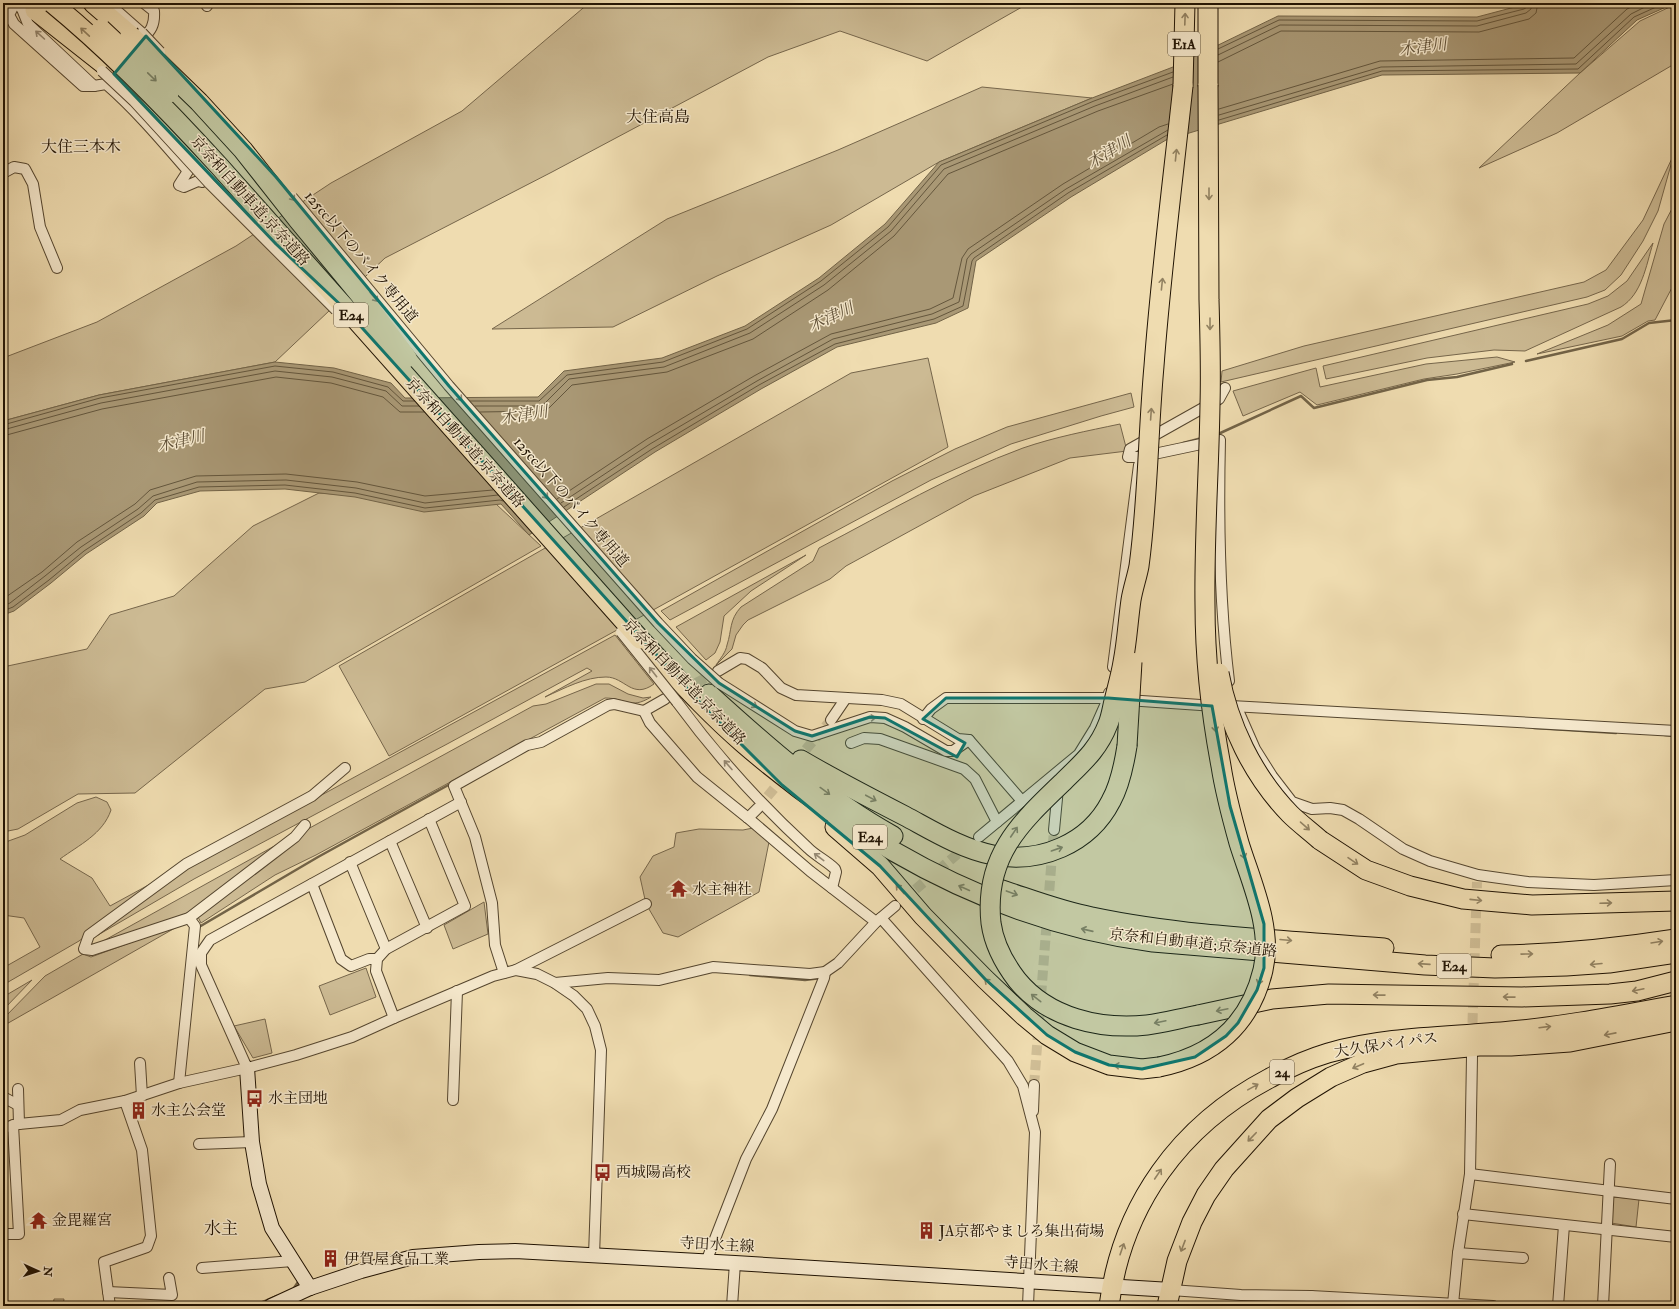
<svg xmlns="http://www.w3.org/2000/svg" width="1679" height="1309" viewBox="0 0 1679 1309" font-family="'IM FELL Double Pica','Noto Serif JP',serif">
<rect width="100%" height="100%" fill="#efdcb0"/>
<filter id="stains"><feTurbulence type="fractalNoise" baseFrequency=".005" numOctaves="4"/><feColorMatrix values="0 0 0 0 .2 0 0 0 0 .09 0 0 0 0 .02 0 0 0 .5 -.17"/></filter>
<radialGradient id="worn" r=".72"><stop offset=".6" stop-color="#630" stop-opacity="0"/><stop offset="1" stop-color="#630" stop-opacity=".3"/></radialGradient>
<!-- green -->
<g fill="#ccba93" stroke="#76664b">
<path d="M589 3H1029L927 61 840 31 768 57 552 172 385 258 275 362 99 395 3 421V358L97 322 236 246 331 183 462 111Z"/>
<path d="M1676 4V63L1557 133 1479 168 1580 73 1640 21Z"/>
<path d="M982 87 1092 98 939 162 831 225 717 276 613 327 492 329 667 219 838 150Z"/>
<path d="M1674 154 1658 211 1643 241 1621 275 1605 290 1587 297 1221 382 1222 371 1304 346 1584 282 1606 270 1643 220Z"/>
<path d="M1676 201V280L1655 320 1648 321 1622 336 1537 354 1608 325 1641 304 1664 224Z"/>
<path d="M1653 243C1646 266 1642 294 1621 307L1525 351 1494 350 1427 358 1326 379 1323 366 1588 304 1608 296 1627 281Z"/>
<path d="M1497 357 1515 362 1457 374 1424 379 1317 405 1300 392 1243 416 1233 391 1316 368 1320 387 1426 364Z"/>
<path d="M928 358 948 447 389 756 339 666 851 373Z"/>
<path d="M1131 393 1134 407 1101 416 1011 444 931 480 670 620 661 611 892 481 955 449 1007 427Z"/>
<path d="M1120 424 1127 451 1070 458 974 496 846 566 830 579 748 620 743 625 736 635 732 649 716 665C720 659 726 652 727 645 732 630 729 620 741 607L813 561 819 548C886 513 952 474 1023 448 1055 437 1087 431 1120 424Z"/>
<path d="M319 493 496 504 541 546 305 682 265 689 135 793 78 794 18 829 3 832V667L87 649 110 615 174 596 253 526Z"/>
<path d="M806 555 751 591 724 616 720 642 715 653 706 660 676 627Z"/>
<path d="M615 635 654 684C632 700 625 677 606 677 585 677 565 688 545 697L592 671 587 668 449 743 194 879 98 935 186 869Z"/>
<path d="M596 684H609L628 694 643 698 651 697C630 710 626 698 605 698L316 855 275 875 201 923 197 915 306 830 533 706 546 704Z"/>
<path d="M96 797 107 802 111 810C103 834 79 845 60 859L92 878 110 906 176 870 79 941 3 985V968L40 947 24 918 3 915V843L25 835 77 803Z"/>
<path d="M753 828 769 842 759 892 678 937 663 933 646 904 640 877 653 856 674 847 676 833 699 829 743 830Z"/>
<path d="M278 844 186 915 96 945Z"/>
<path d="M484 902 488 934 453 949 444 925Z"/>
<path d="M182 924 3 1026V1019L45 976 83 954 91 957Z"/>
<path d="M366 968 376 997 330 1015 319 986Z"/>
<path d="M32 980 3 1010V997Z"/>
<path d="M265 1019 272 1053 253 1058 234 1026Z"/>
<path d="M1613 1197 1639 1199 1636 1227 1611 1223Z"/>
<path d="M54 1299H64L63 1306H53Z"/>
</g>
<!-- water -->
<path fill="#a99875" stroke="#726347" d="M1530 3H1675L1637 20 1580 73 1382 75 1166 140 1071 197 976 261 968 308 936 323 837 347 761 389 655 452 529 535 501 504 424 512 355 497 285 489 200 491 157 503 144 516 86 554 51 583 14 611 3 615V421L99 395 275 362 334 368 391 383 405 398 538 397 564 371 662 358 745 326 819 278 885 224 939 162 1092 98 1173 67 1278 16 1477 17Z"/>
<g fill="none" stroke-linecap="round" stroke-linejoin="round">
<!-- shore -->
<g stroke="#64563c" stroke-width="1">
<path d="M1218 49 1279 20 1477 21 1524 9 1527 7V3"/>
<path d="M1218 55 1280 25 1477 26 1526 13 1531 9 1532 3"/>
<path d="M1218 62 1281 31 1479 32 1529 19 1536 13 1538 3"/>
<path d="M1219 109 1380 61 1574 58 1627 9 1639 3"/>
<path d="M1219 115 1381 67 1576 64 1631 14 1653 3"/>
<path d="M1219 120 1382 71 1578 69 1634 17 1665 3"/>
<path d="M470 401H539L567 375 663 362 747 329 821 281 888 227 941 165 1094 101 1173 72"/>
<path d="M475 406H540L545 403 569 379 664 367 750 333 824 285 891 231 944 169 1095 106 1173 77"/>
<path d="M480 412 542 411 549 408 572 385 667 372 753 339 828 290 894 236 948 174 1098 111 1173 84"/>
<path d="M3 425 100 398 275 366 333 372 388 387 403 401H415"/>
<path d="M3 430 101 403 275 371 332 377 386 391 402 406H419"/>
<path d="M3 436 102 409 276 377 331 383 383 397 400 412H424"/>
<path d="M557 499 647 439 754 376 831 334 930 309 953 298 962 258 968 249 1063 184 1159 127 1168 124"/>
<path d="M561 503 650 444 757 381 833 339 932 314 959 302 967 259 971 254 1066 189 1168 130"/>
<path d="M564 507 652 449 759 385 835 344 934 319 963 306 972 261 974 258 1068 193 1167 135"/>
<path d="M3 599 42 572 77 542 135 504 150 490 196 476 286 474 357 482 425 496 493 490"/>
<path d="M3 606 10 603 45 576 81 547 138 509 153 496 197 482 286 480 356 488 425 503 498 495"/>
<path d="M3 611 13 607 49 580 84 551 141 513 155 500 199 487 285 485 355 493 425 508 500 500 503 501"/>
</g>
<!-- stream -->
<g stroke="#726347" stroke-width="2.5">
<path d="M1526 361 1622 339 1649 323 1676 320"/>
<path d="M1216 435 1301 396 1314 408 1427 380 1457 377 1512 364"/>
<path d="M1183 443 1202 438"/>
<path d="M1534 728 1616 733"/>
<path d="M1665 735 1676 736"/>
<path d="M199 927 318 857 452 783"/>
<path d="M750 975 805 980 821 978"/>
<path d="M294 1288 298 1282"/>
<path d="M253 1306 277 1296"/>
</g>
<!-- street-tunnel -->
<g stroke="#d0be96" stroke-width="10" stroke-dasharray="10 5" stroke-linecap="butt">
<path d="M683 690 717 672"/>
<path d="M796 761 831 720"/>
<path d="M758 808 786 774"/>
<path d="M904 899 967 846"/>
<path d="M1472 1038 1477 882"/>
<path d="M1034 1085 1054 830"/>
</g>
<defs>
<g id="street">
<path d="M16 3 22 9 28 24 94 86 106 84C136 110 162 141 188 171L179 185 184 187 198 181 202 182"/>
<path d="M108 3 142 33"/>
<path d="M205 3 207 6"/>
<path d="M13 7 9 15 14 24 83 86H94"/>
<path d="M140 42C150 31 155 27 154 11L144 3"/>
<path d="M3 173 14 167 25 169 33 184 40 227 57 268"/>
<path d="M1225 388 1219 399 1130 449 1128 457H1140L1220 440C1218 522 1219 599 1229 681"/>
<path d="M1113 667 1139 465"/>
<path d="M718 671 740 658 747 659 762 668 781 688 796 695 882 700 901 704 958 739 969 740 1022 801"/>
<path d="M719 683 795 731 812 736 870 717 885 718 905 727 946 751H953L969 740"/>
<path d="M665 699 644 711 650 723 697 777 748 818 810 871 876 922"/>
<path d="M1127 700 1215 706"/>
<path d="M677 702C716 755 760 804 808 848 816 856 827 861 835 869L836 872 832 888"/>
<path d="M1231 706 1676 731"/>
<path d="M1237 708 1255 749 1272 776 1292 802 1312 809 1330 808 1343 810 1359 819 1403 849 1430 861 1478 875 1528 882 1594 885 1676 880"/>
<path d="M923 719 931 709 946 698H1108L1109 693"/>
<path d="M831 720 846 698"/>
<path d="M851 743 864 738 880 739 964 769 975 779 997 822"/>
<path d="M748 818 758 808"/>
<path d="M305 825 295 837 189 918 92 950 84 949 89 935 186 864 312 796 345 768"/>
<path d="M1054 830 1058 788"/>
<path d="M979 837 1079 754 1095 728 1107 701"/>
<path d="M390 841 427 928"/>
<path d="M350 862 386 949"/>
<path d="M312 884 341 959 351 966 369 959H377"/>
<path d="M881 918 1008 1061 1023 1086 1035 1132 1028 1306"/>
<path d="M516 970 646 904"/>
<path d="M504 973 495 945 492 903 475 837 454 786 527 745 541 742 608 705 614 704 644 711"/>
<path d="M555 983 608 978 659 980 713 967 810 974 825 972 838 963 876 922 895 906"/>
<path d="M394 1018 376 971 377 959 386 949 465 906 429 819"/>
<path d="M140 1063 142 1096"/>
<path d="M247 1068 201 965V953L210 940 461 802"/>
<path d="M179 1083 195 926 189 918"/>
<path d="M18 1089 19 1124"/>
<path d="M3 1097 18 1105"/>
<path d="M453 1100 457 991"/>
<path d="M1033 1111 1034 1085"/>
<path d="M3 1128 19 1124 61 1120 80 1110 125 1101 179 1083 247 1068 296 1055 352 1037 394 1018 493 976 516 970 537 974 555 983 574 996 587 1009 595 1026 601 1050 594 1256"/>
<path d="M199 1144 252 1142"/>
<path d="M1470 1174 1676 1199"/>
<path d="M1463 1214 1676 1237"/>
<path d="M3 1234H19L13 1125"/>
<path d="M1458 1253 1523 1258"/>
<path d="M706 1262 746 1159 772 1109 824 978 825 972"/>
<path d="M202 1268 293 1261"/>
<path d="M1171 1290 1241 1295 1311 1296 1493 1306"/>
<path d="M108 1292 172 1295 169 1278"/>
<path d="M1453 1304 1458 1253 1470 1174 1472 1056"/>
<path d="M110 1306 104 1262 147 1247 151 1236 142 1150 125 1101"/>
<path d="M732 1306 735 1263"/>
<path d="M1310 1306 1311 1296"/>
<path d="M1558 1306 1564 1225"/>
<path d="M1603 1306 1610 1164"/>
</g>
<g id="secondary">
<path d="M247 1068 252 1142 259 1184 272 1228 310 1288"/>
<path d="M271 1306 310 1288 361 1271 413 1257 479 1252 515 1251 735 1263 1171 1290"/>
</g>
<g id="highway">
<path d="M93 3 130 35"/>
<path d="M1208 3V85"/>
<path d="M35 10 106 66"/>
<path d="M1183 86 1185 3"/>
<path d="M640 639C674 675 706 711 743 743 860 844 998 922 1153 942L1425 965 1495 968 1566 966 1609 963 1676 953"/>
<path d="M709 694C765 745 826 799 893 836"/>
<path d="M801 760C835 780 870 798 905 816 933 831 962 849 993 855 1040 864 1089 844 1111 801 1120 785 1124 765 1127 746"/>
<path d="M835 827 880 866 923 916 985 979 1024 1016 1047 1035 1075 1052 1109 1065 1142 1069 1159 1067"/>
<path d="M1320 840 1366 870 1410 886 1463 899 1532 905 1676 901"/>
<path d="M999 889C1030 899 1060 911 1092 917 1187 937 1288 940 1384 948"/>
<path d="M1501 955C1560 954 1618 948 1676 939"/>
<path d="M1198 1015 1272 999 1329 994 1522 997 1610 994 1637 991 1676 981"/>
<path d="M1109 1306C1122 1205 1180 1125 1270 1078 1288 1068 1308 1059 1328 1053 1387 1036 1451 1037 1511 1031 1567 1026 1621 1015 1676 1005"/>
<path d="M1167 1306 1177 1261 1192 1222 1206 1195 1224 1169 1269 1119 1297 1098 1331 1077 1363 1063 1396 1054 1479 1046H1511L1570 1042 1676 1021"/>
</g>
</defs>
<!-- street casing -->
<use href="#street" stroke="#54452e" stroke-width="12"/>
<!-- secondary casing -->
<use href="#secondary" stroke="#201303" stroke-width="16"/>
<!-- highway casing -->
<use href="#highway" stroke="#201303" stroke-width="21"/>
<!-- street -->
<use href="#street" stroke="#f5e8cc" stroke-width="10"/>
<!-- secondary -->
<use href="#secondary" stroke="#f5e8cc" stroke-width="14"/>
<!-- highway -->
<use href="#highway" stroke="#efdcb0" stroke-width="19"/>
<defs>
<g id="street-bridge">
<path d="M142 33 160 52"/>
<path d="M102 71 134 101 210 184 336 310"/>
<path d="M292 197 449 386 658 623 692 659 719 683"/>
<path d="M621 632 677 702"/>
</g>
<g id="highway-bridge">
<path d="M52 3C112 52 167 109 220 167L640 639"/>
<path d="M101 29 169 93"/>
<path d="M130 35 199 102 243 150 299 221 360 295 407 358"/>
<path d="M1183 86C1173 179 1161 272 1154 366 1148 432 1148 500 1139 566 1137 577 1133 588 1131 600 1128 621 1127 642 1123 662 1121 675 1117 688 1114 701 1112 709 1111 717 1108 724 1098 750 1082 763 1063 782 1019 824 984 857 991 923 994 945 1004 963 1017 980 1048 1018 1100 1030 1147 1025 1164 1023 1181 1018 1198 1015"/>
<path d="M1219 673C1228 724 1253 776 1290 814 1299 823 1310 831 1320 840"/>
<path d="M1127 746 1132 662"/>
<path d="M1159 1067C1213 1056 1250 1025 1263 970 1273 928 1251 882 1239 843 1232 818 1225 792 1221 766 1211 713 1205 658 1205 605 1204 538 1209 472 1210 405 1211 370 1210 335 1209 300 1209 229 1208 157 1208 85"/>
</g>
</defs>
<!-- street-bridge casing -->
<use href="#street-bridge" stroke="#54452e" stroke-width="12" stroke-linecap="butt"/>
<!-- highway-bridge casing -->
<use href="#highway-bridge" stroke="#201303" stroke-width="21" stroke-linecap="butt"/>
<!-- street-bridge -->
<use href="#street-bridge" stroke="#f5e8cc" stroke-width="10"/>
<!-- highway-bridge -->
<use href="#highway-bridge" stroke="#efdcb0" stroke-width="19"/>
</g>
<!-- one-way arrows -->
<defs><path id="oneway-shaft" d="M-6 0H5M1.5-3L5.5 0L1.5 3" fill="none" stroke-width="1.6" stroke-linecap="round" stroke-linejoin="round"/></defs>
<g stroke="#928262">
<use href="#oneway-shaft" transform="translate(1185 19) rotate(-88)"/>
<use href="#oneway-shaft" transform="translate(85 32) rotate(-137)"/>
<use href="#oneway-shaft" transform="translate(152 77) rotate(44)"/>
<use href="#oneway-shaft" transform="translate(1176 155) rotate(-84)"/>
<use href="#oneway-shaft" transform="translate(1209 194) rotate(90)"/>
<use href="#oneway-shaft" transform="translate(1162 284) rotate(-84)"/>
<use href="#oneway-shaft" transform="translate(1210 324) rotate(90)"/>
<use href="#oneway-shaft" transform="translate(1151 414) rotate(-86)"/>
<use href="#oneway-shaft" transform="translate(1215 726) rotate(83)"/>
<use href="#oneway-shaft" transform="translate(825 791) rotate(36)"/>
<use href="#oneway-shaft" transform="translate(871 798) rotate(28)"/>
<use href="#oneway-shaft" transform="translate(1305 826) rotate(41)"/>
<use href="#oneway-shaft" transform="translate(1014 832) rotate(-56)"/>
<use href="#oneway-shaft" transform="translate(1057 849) rotate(-19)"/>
<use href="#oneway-shaft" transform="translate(1243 853) rotate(72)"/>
<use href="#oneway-shaft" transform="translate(1353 861) rotate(34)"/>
<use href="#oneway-shaft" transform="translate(964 888) rotate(-156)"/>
<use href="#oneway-shaft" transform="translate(900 889) rotate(-131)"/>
<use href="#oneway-shaft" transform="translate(1012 893) rotate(20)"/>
<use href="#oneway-shaft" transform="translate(1476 900) rotate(6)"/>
<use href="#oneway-shaft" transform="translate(1606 903) rotate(-2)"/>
<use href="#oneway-shaft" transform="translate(1087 930) rotate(-167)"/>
<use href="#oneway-shaft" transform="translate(1286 940) rotate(5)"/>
<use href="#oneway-shaft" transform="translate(1657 942) rotate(-9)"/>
<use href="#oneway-shaft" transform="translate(1527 954) rotate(-1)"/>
<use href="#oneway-shaft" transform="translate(1424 964) rotate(-176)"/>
<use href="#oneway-shaft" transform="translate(1596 964) rotate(175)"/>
<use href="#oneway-shaft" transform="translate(1260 979) rotate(107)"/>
<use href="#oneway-shaft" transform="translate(989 983) rotate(-137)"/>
<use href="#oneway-shaft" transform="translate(1638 990) rotate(168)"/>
<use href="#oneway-shaft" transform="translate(1379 995) rotate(-179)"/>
<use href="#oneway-shaft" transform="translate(1509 997) rotate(-179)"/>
<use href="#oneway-shaft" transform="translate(1036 998) rotate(-142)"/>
<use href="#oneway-shaft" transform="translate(1222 1010) rotate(168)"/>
<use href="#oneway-shaft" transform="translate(1160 1022) rotate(168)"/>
<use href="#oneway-shaft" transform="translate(1545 1027) rotate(-7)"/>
<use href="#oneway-shaft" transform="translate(1610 1034) rotate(169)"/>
<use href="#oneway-shaft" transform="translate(1120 1066) rotate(-173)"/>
<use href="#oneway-shaft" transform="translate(1358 1066) rotate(157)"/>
<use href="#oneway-shaft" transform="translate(1253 1087) rotate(-29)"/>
<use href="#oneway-shaft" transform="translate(1252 1137) rotate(134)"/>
<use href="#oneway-shaft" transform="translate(1158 1174) rotate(-56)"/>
<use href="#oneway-shaft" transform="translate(1183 1246) rotate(111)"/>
<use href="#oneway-shaft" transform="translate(1122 1249) rotate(-71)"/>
</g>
<g stroke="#958872">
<use href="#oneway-shaft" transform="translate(40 35) rotate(-138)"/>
<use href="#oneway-shaft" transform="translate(291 196) rotate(51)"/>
<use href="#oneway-shaft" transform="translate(374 297) rotate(50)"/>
<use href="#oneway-shaft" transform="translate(458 396) rotate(49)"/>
<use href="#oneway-shaft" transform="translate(544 494) rotate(49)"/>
<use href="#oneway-shaft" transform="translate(653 672) rotate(-128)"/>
<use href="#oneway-shaft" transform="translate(752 704) rotate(32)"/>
<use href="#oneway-shaft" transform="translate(870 718) rotate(-4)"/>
<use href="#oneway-shaft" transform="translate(728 765) rotate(-131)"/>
<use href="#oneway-shaft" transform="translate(819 857) rotate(-143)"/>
</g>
<!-- marked area -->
<path fill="#0f766e" fill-opacity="0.2" stroke="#0f766e" stroke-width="3" stroke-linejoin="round" d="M146 36 276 177 449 386 658 623 719 683 795 731 812 736 870 717 885 718 957 757 965 743 923 719 946 698H1108L1212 706 1230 806 1264 924V968L1257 990 1238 1023 1226 1036 1195 1057 1142 1069 1109 1065 1075 1052 1047 1035 985 979 880 866 782 785 701 704 346 310 276 244 114 74Z"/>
<!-- icons -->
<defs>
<symbol id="temple-bare" viewBox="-9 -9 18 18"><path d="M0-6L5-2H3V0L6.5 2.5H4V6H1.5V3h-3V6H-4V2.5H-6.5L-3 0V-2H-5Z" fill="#8f2418" stroke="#f5e8cc" stroke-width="2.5" paint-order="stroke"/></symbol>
<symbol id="bus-bare" viewBox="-9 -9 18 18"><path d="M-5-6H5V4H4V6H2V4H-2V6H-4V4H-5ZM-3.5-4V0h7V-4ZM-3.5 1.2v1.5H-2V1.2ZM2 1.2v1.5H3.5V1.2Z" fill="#8f2418" stroke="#f5e8cc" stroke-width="2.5" paint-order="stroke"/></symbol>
<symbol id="building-bare" viewBox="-9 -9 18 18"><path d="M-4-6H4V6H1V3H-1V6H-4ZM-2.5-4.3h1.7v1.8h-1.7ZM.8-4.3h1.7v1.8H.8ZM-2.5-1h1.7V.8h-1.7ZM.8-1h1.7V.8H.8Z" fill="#8f2418" stroke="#f5e8cc" stroke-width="2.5" paint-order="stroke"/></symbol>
</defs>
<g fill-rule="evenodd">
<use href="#temple-bare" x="666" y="876" width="25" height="25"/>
<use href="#bus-bare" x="242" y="1086" width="25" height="25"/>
<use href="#building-bare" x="126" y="1098" width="25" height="25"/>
<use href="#bus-bare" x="590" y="1160" width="25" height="25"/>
<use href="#temple-bare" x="26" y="1208" width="25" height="25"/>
<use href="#building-bare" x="914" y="1218" width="25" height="25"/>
<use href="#building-bare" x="318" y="1246" width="25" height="25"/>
</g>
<g text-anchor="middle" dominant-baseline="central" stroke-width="3" stroke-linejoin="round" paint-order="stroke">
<!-- shield labels -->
<g fill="#f5e8cc" stroke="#60533f" stroke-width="1">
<rect x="1168" y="32" width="32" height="24" rx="3"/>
<rect x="334" y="303" width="34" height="24" rx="3"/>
<rect x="853" y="825" width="34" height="24" rx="3"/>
<rect x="1437" y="954" width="34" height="24" rx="3"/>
<rect x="1270" y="1060" width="24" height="24" rx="3"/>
</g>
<g font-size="14" font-weight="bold" fill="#201303">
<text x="1184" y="44">E1A</text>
<text x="351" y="315">E24</text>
<text x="870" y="837">E24</text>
<text x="1454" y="966">E24</text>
<text x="1282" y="1072">24</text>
</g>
<!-- street labels -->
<g font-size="15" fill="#201303" stroke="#f5e8cc">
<text transform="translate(250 201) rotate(48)">京奈和自動車道;京奈道路</text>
<text transform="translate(361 257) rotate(50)">125cc以下のバイク専用道</text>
<text transform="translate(465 443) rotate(48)">京奈和自動車道;京奈道路</text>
<text transform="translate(571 502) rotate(49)">125cc以下のバイク専用道</text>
<text transform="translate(684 682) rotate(46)">京奈和自動車道;京奈道路</text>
<text transform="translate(1193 943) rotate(6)">京奈和自動車道;京奈道路</text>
<text transform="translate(1386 1045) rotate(-8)">大久保バイパス</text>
<text transform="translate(717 1245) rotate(3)">寺田水主線</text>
<text transform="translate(1041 1265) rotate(4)">寺田水主線</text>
</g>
<!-- poi labels -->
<g font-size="15" fill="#201303" stroke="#f5e8cc" text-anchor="start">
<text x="692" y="889">水主神社</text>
<text x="268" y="1098">水主団地</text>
<text x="151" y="1110">水主公会堂</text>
<text x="616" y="1172">西城陽高校</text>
<text x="52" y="1220">金毘羅宮</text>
<text x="939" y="1231">JA京都やましろ集出荷場</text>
<text x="344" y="1259">伊賀屋食品工業</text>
</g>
<!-- water labels -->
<g font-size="16" font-style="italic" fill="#5e4f36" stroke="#f5e8cc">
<text transform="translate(1423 47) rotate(-7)">木津川</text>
<text transform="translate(1109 152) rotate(-31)">木津川</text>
<text transform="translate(831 317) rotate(-25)">木津川</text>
<text transform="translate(524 415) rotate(-9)">木津川</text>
<text transform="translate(181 441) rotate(-13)">木津川</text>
</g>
<!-- neighbourhood labels -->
<g font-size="16" fill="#201303" stroke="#f5e8cc">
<text x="658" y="117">大住高島</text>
<text x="81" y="147">大住三本木</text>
</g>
<!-- quarter labels -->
<g font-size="17" fill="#201303" stroke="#f5e8cc">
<text x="221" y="1228">水主</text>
</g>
</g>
<!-- margin -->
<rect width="1679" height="1309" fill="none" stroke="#efdcb0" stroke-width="16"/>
<rect x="4" y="4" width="1671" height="1301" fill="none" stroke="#201303" stroke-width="2"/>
<rect x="8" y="8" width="1663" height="1293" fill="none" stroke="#201303"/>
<!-- north arrow -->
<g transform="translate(38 1271) rotate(93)" stroke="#f5e8cc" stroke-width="3" paint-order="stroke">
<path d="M0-3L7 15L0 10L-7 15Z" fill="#201303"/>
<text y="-6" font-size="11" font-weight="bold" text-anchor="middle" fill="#201303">N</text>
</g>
<rect width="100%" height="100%" filter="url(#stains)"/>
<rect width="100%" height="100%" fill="url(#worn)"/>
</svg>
